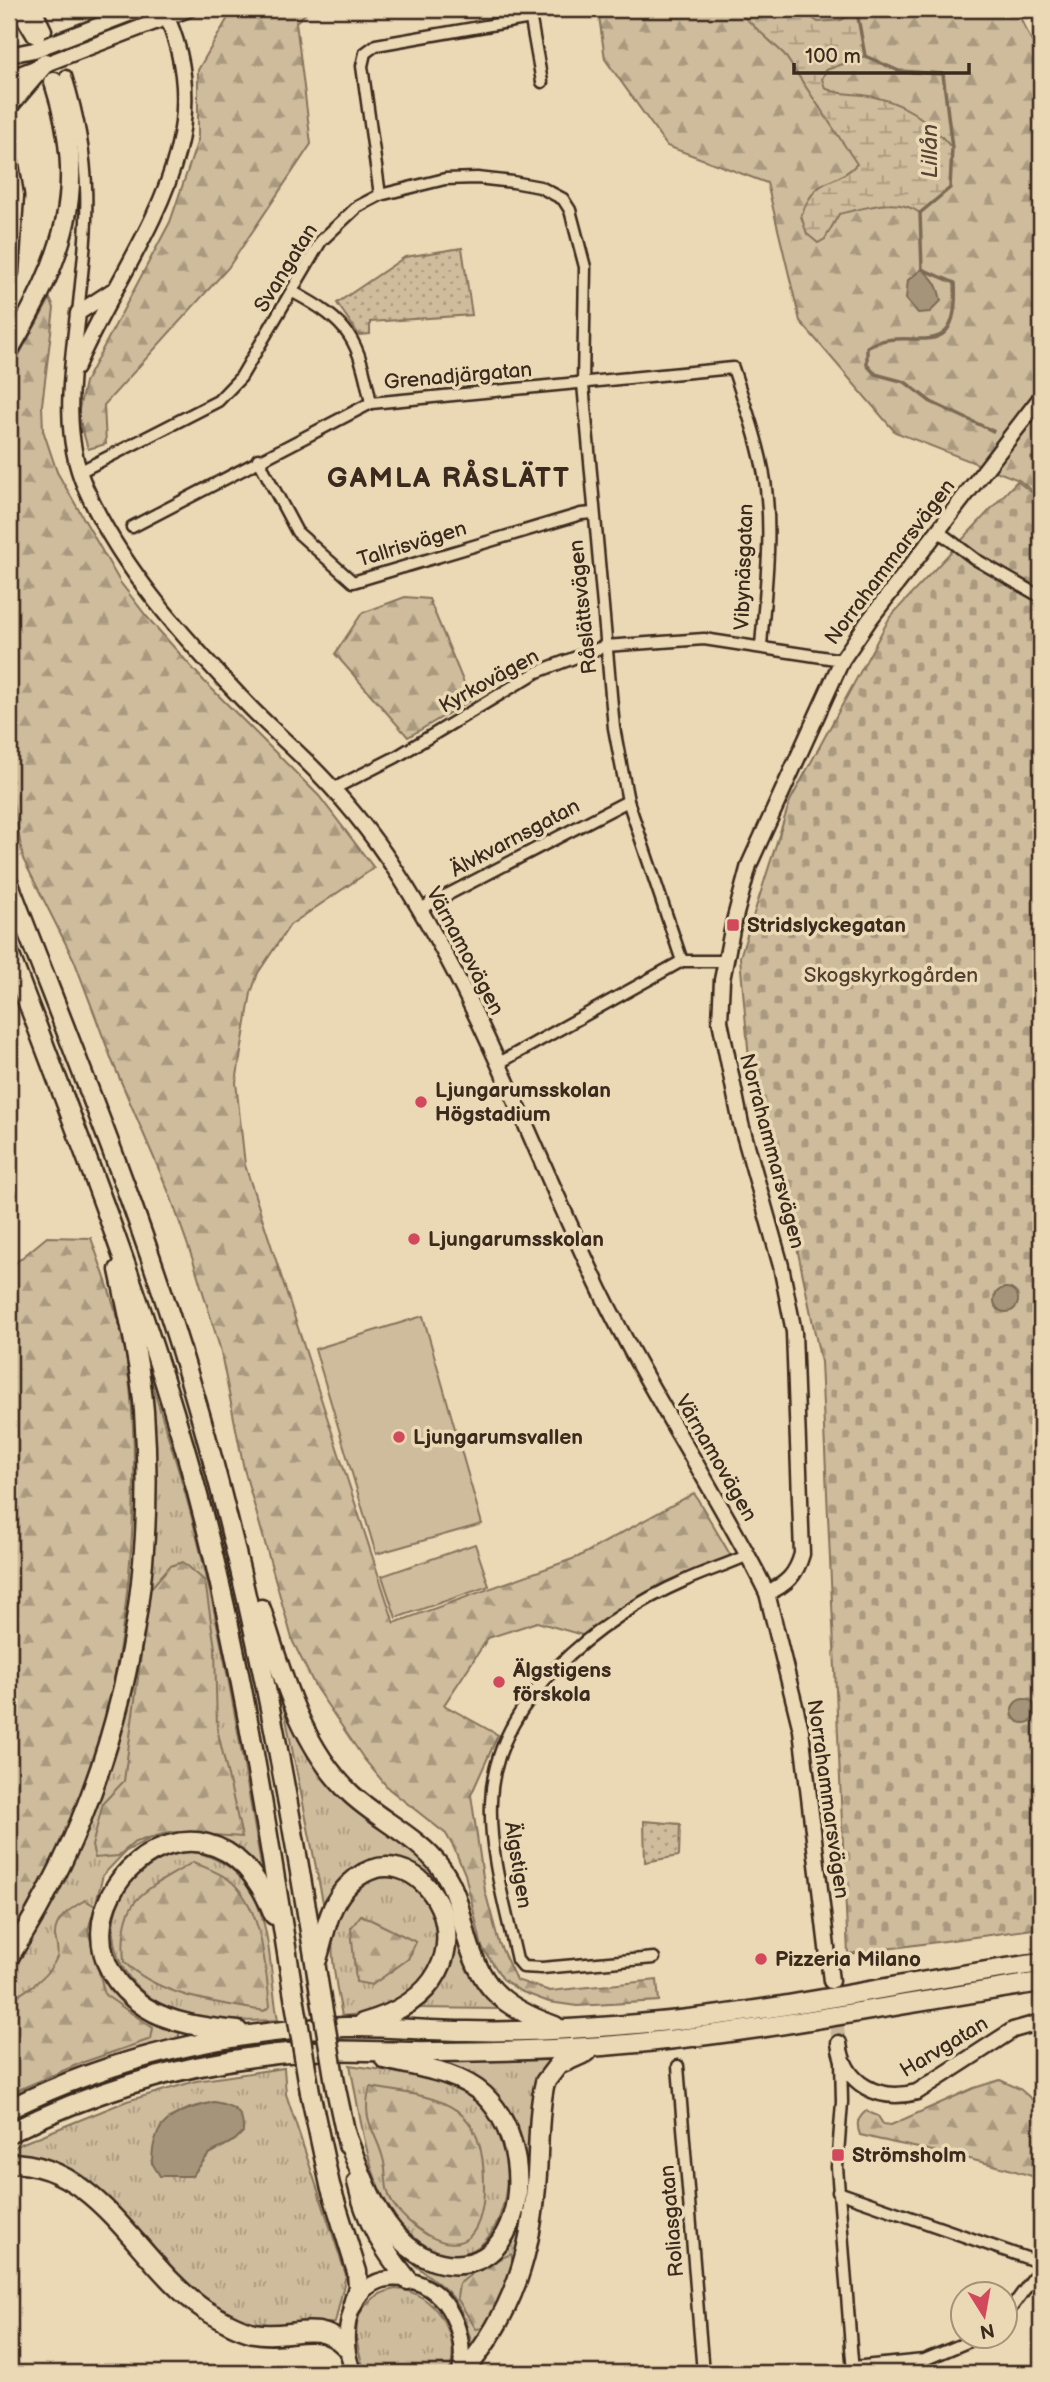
<svg xmlns="http://www.w3.org/2000/svg" width="1050" height="2382" viewBox="0 0 1050 2382" font-family="'Balsamiq Sans',sans-serif">
<defs>
<pattern id="grass-tufts" width="24" height="20" patternUnits="userSpaceOnUse" patternTransform="scale(1.75)"><rect width="24" height="20" fill="#cfbc9c"/><path d="M3 7l-1-3M5 7V3M7 7l1-3M15 17l-1-3M17 17v-4M19 17l1-3" fill="none" stroke="#a9997f"/></pattern>
<pattern id="forest-firs" width="22" height="20" patternUnits="userSpaceOnUse" patternTransform="scale(1.75)"><rect width="22" height="20" fill="#cfbc9c"/><path d="M5 1l3.5 6h-7zM16 11l3.5 6h-7z" fill="#a9997f"/></pattern>
<pattern id="wetland-marsh" width="20" height="14" patternUnits="userSpaceOnUse" patternTransform="scale(1.75)"><rect width="20" height="14" fill="#cfbc9c"/><path d="M1 5h8M5 5V1M11 12h8M15 12V8" fill="none" stroke="#a9997f"/></pattern>
<pattern id="cemetery-stones" width="16" height="16" patternUnits="userSpaceOnUse" patternTransform="scale(1.75)"><rect width="16" height="16" fill="#cfbc9c"/><path d="M2 7V4a2 2 0 0 1 4 0v3zM10 15v-3a2 2 0 0 1 4 0v3z" fill="#a9997f"/></pattern>
<pattern id="park-dots" width="8" height="8" patternUnits="userSpaceOnUse" patternTransform="scale(1.75)"><rect width="8" height="8" fill="#cfbc9c"/><path d="M2 2h.1M6 6h.1" fill="none" stroke="#a9997f" stroke-width="1.8" stroke-linecap="round"/></pattern>
</defs>
<rect width="100%" height="100%" fill="#ebd8b5"/>
<filter id="ink" filterUnits="userSpaceOnUse"><feTurbulence type="fractalNoise" baseFrequency=".0143" numOctaves="2"/><feDisplacementMap in="SourceGraphic" scale="14" xChannelSelector="R" yChannelSelector="G"/><feConvolveMatrix kernelMatrix="1 2 1 2 8 2 1 2 1" color-interpolation-filters="sRGB"/></filter>
<g filter="url(#ink)">
<!-- grass -->
<g fill="url(#grass-tufts)" stroke="#85735d" stroke-width="2" fill-rule="evenodd">
<path d="M144 1358C158 1404 173 1450 186 1496 220 1619 241 1746 262 1871L232 1846 206 1836 173 1834 151 1838 126 1851 103 1875 96 1903 93 1941 102 1974 122 2001 150 2021 179 2032V2038C120 2051 63 2070 9 2097V1973L67 1869 105 1779 133 1678 152 1544 154 1431Z"/>
<path d="M279 1684 308 1743 442 1876 473 1974 482 1991 499 2009 416 2008C425 1997 437 1988 444 1975 492 1891 372 1797 325 1912Z"/>
<path d="M190 1851C277 1868 265 1951 278 2020 245 2021 203 2023 171 2009 85 1972 98 1866 190 1851Z"/>
<path d="M380 1874C387 1874 400 1873 406 1877 453 1903 443 1970 404 2000 387 2012 362 2014 342 2016 336 1982 321 1926 348 1897 357 1888 370 1881 380 1874Z"/>
<path d="M552 2058 538 2077 531 2177 513 2279 473 2349C468 2330 463 2308 449 2293 427 2271 401 2261 386 2232 420 2272 439 2283 488 2261L524 2160C517 2096 482 2088 432 2062Z"/>
<path d="M350 2065C387 2072 430 2072 463 2092 545 2143 500 2299 421 2244 409 2236 398 2226 391 2213 366 2170 360 2114 350 2065Z"/>
<path d="M284 2068 286 2094 346 2275 335 2323 273 2325 249 2322 212 2304 44 2160 9 2154V2150L23 2143 127 2101 196 2081ZM214 2102 242 2132 235 2140 209 2154 192 2176 169 2118 190 2108Z"/>
<path d="M395 2289C434 2290 463 2337 449 2373L365 2371C351 2335 350 2299 395 2289Z"/>
</g>
<!-- forest -->
<g fill="url(#forest-firs)" stroke="#85735d" stroke-width="2">
<path d="M233 9H311L296 22 311 144 228 268 104 405 106 444 88 449 78 414 85 382 170 222 198 140V70Z"/>
<path d="M598 9H1016L1041 60V498L1019 480 895 432 800 321 767 183 667 146 605 59Z"/>
<path d="M50 299 54 308 42 405 43 430 57 472 120 582 147 617 204 681 319 796 374 868 290 925 258 973 251 993 236 1082 245 1165 394 1623 578 1557 694 1493 731 1556 681 1578 589 1637 537 1622 488 1638 444 1705 498 1735 471 1795 485 1891 499 1943 516 1980 550 1991 657 1980 659 2001 577 2006 549 2002 520 1991 503 1979 482 1947 465 1874 454 1848 446 1834 389 1789 364 1759 316 1688 293 1642 244 1469 220 1348 194 1263 170 1195 113 1063 74 960 23 859 9 779V373Z"/>
<path d="M405 597 429 599 471 700 408 737 335 654 362 613Z"/>
<path d="M47 1237 91 1238C106 1281 123 1325 128 1370 144 1495 127 1664 87 1784 68 1838 36 1889 9 1940V1264L13 1265Z"/>
<path d="M183 1562 205 1581 215 1648 217 1728 242 1837 170 1832 135 1842 118 1856 95 1858 92 1846 103 1803 124 1781 150 1589 170 1566Z"/>
<path d="M193 1862C204 1867 218 1872 228 1879 263 1905 265 1966 270 2006L264 2011C215 2002 161 1997 124 1962 119 1895 142 1894 193 1862Z"/>
<path d="M85 1900 95 1906 88 1930 105 1995 153 2028 151 2039 81 2063 9 2094V2001C26 1991 49 1977 57 1957 59 1950 56 1943 55 1936 54 1918 72 1908 85 1900Z"/>
<path d="M361 1915 416 1942 408 1959 372 1985 356 1982 351 1928Z"/>
<path d="M1000 2080 1020 2089 1041 2107V2179C982 2159 921 2150 860 2135 856 2124 857 2119 866 2111L878 2116 883 2124 891 2125 974 2088Z"/>
<path d="M370 2087C442 2098 485 2101 484 2187 484 2202 481 2226 469 2237 445 2256 406 2223 393 2204 386 2193 386 2181 385 2168 381 2135 359 2125 370 2087Z"/>
<path d="M511 2254C519 2279 497 2308 484 2328L476 2329 457 2298 459 2284 480 2267Z"/>
</g>
<!-- wetland -->
<path fill="url(#wetland-marsh)" stroke="#85735d" stroke-width="2" d="M740 9H799L818 22 841 20 857 12 865 56 826 70 822 79 825 88C838 95 849 93 863 95 903 100 927 119 952 148L950 188 920 213C897 196 866 208 839 214L825 239 818 243 807 234 801 216C818 172 831 190 857 164L784 54 743 16Z"/>
<!-- cemetery -->
<path fill="url(#cemetery-stones)" stroke="#85735d" stroke-width="2" d="M1017 481 1041 500V1928L848 1954 821 1362 790 1214 751 1082 740 957 790 801 890 617Z"/>
<!-- park -->
<g fill="url(#park-dots)" stroke="#85735d" stroke-width="2">
<path d="M462 248 472 315 370 322V334L359 335 337 303 405 257Z"/>
<path d="M644 1821 680 1824 679 1856 645 1862Z"/>
</g>
<!-- garden -->
<g fill="#cfbc9c" stroke="#85735d" stroke-width="2">
<path d="M423 1316 482 1524 376 1554 315 1349Z"/>
<path d="M475 1544 489 1586 396 1618 382 1576Z"/>
</g>
<!-- water -->
<g fill="#a6947a" stroke="#7b6a55" stroke-width="2">
<path d="M922 269C934 279 938 285 941 301L930 312 918 313 906 299 908 280Z"/>
<circle cx="1006" cy="1300" r="12"/>
<circle cx="1024" cy="1711" r="12"/>
<path d="M214 2102C233 2105 244 2111 243 2132L235 2140 209 2154 192 2176H160L152 2163C152 2119 175 2112 214 2102Z"/>
</g>
<g fill="none" stroke-linecap="round" stroke-linejoin="round">
<!-- stream -->
<g stroke="#7b6a55" stroke-width="3.5">
<path d="M851 9 857 12 865 56 899 71 943 74 952 148 950 188 920 213 922 269 955 283C960 371 909 322 867 347V365L875 374 905 382 931 402 993 431"/>
<path d="M1032 458 1041 460"/>
</g>
<!-- street-tunnel -->
<path stroke="#c8b597" stroke-width="10" stroke-dasharray="10 5" stroke-linecap="butt" d="M46 30 66 76"/>
<!-- secondary-tunnel -->
<path stroke="#c8b597" stroke-width="14" stroke-dasharray="14 7" stroke-linecap="butt" d="M831 1981 839 2043"/>
<defs>
<g id="street">
<path d="M36 9 46 30"/>
<path d="M529 9 542 82"/>
<path d="M66 76C94 167 88 220 78 313"/>
<path d="M380 195 362 66 365 53 376 45 531 18"/>
<path d="M293 292C351 323 358 339 371 403"/>
<path d="M258 459 297 532 353 582 581 514 593 513"/>
<path d="M79 472 218 401 241 377 321 241 357 207 380 195 445 179 477 178 513 182 540 187 563 199 570 210 585 267 583 384 614 728 628 801 682 961H726"/>
<path d="M132 527 371 403 733 368C745 405 759 442 765 481 773 535 765 592 761 646"/>
<path d="M938 531 975 559 1041 597"/>
<path d="M333 789 396 757 537 672 605 646 704 639 842 660"/>
<path d="M420 909 628 801"/>
<path d="M499 1063 682 961"/>
<path d="M654 1958 542 1968 523 1967 517 1960C506 1909 489 1855 491 1803 493 1701 599 1618 684 1581 705 1571 727 1565 748 1555"/>
<path d="M841 2060 842 2102 837 2167 853 2373"/>
<path d="M678 2066 703 2373"/>
<path d="M838 2192 1041 2263"/>
<path d="M1004 2318 1041 2267"/>
<path d="M853 2367 924 2360 982 2336"/>
</g>
<g id="secondary">
<path d="M9 55 34 50 142 9"/>
<path d="M9 78 189 9"/>
<path d="M112 291 78 313C72 370 61 432 85 487 121 569 185 639 247 704 265 723 286 741 305 760 340 794 372 833 398 874 482 1004 533 1151 600 1290 647 1387 707 1477 757 1573L767 1593 801 1730 831 1981"/>
<path d="M76 368C127 249 229 143 163 9"/>
<path d="M767 1593C787 1584 796 1575 802 1554L794 1332 781 1266 741 1124 720 1021 722 980 733 925 749 865 842 660 870 619 1041 397"/>
<path d="M839 2043C844 2085 879 2102 917 2092L1013 2030 1041 2022"/>
<path d="M354 2373C336 2333 351 2268 408 2280 449 2288 468 2336 460 2373"/>
</g>
<g id="highway">
<path d="M21 9 36 34"/>
<path d="M9 105 45 63"/>
<path d="M9 164 14 196 9 272"/>
<path d="M9 350C64 255 89 191 54 82"/>
<path d="M9 884C72 1048 140 1211 190 1380 250 1581 287 1786 320 1993"/>
<path d="M9 953C72 1119 138 1285 187 1456 237 1630 264 1807 292 1985"/>
<path d="M261 1609C281 1672 301 1747 351 1794 379 1820 418 1837 441 1868 454 1885 459 1906 464 1927 478 1985 499 2006 555 2026"/>
<path d="M9 1957C114 1796 158 1602 144 1411 140 1364 129 1317 119 1270"/>
<path d="M317 1960C324 1937 328 1909 343 1891 415 1804 524 1979 363 2023"/>
<path d="M238 2031C207 2028 171 2024 145 2007 16 1921 206 1741 274 1915"/>
<path d="M336 2089 348 2145"/>
<path d="M310 2092 330 2185 357 2272 358 2287 353 2304"/>
<path d="M9 2109C113 2057 230 2030 346 2027 387 2026 427 2031 468 2031 531 2033 596 2028 659 2022 787 2010 913 1980 1041 1963"/>
<path d="M9 2133C104 2085 205 2058 312 2051 353 2049 393 2053 434 2052 490 2052 547 2050 603 2046 750 2035 895 2004 1041 1982"/>
<path d="M345 2133C360 2169 373 2214 402 2241 432 2271 482 2276 505 2234 528 2192 518 2127 484 2095 459 2072 417 2067 385 2059"/>
<path d="M9 2163C100 2163 138 2265 205 2310 220 2319 237 2329 254 2333 289 2340 316 2318 345 2346"/>
<path d="M357 2182C366 2222 383 2249 408 2280"/>
<path d="M463 2373C514 2312 532 2252 537 2174 539 2144 538 2112 545 2082L558 2065 587 2052"/>
</g>
</defs>
<!-- street casing -->
<use href="#street" stroke="#3b2a1e" stroke-width="15"/>
<!-- secondary casing -->
<use href="#secondary" stroke="#3b2a1e" stroke-width="19"/>
<!-- highway casing -->
<use href="#highway" stroke="#3b2a1e" stroke-width="23"/>
<!-- street -->
<use href="#street" stroke="#ebd8b5" stroke-width="10"/>
<!-- secondary -->
<use href="#secondary" stroke="#ebd8b5" stroke-width="14"/>
<!-- highway -->
<use href="#highway" stroke="#ebd8b5" stroke-width="18"/>
<defs>
<g id="highway-bridge">
<path d="M292 1985 310 2092"/>
<path d="M320 1993 336 2089"/>
</g>
</defs>
<!-- highway-bridge casing -->
<use href="#highway-bridge" stroke="#3b2a1e" stroke-width="23" stroke-linecap="butt"/>
<!-- highway-bridge -->
<use href="#highway-bridge" stroke="#ebd8b5" stroke-width="18"/>
</g>
</g>
<!-- markers -->
<g fill="#d1495b" stroke="#ebd8b5" stroke-width="2.5">
<rect x="726" y="918" width="14" height="14" rx="3.5"/>
<circle cx="421" cy="1102" r="7"/>
<circle cx="414" cy="1239" r="7"/>
<circle cx="399" cy="1437" r="7"/>
<circle cx="499" cy="1682" r="7"/>
<circle cx="761" cy="1959" r="7"/>
<rect x="831" y="2148" width="14" height="14" rx="3.5"/>
</g>
<g text-anchor="middle" dominant-baseline="central" stroke-width="7" stroke-linejoin="round" paint-order="stroke">
<!-- street labels -->
<g font-size="21" fill="#3b2a1e" stroke="#ebd8b5">
<text transform="translate(286 268) rotate(-58)">Svangatan</text>
<text transform="translate(458 376) rotate(-5)">Grenadjärgatan</text>
<text transform="translate(412 544) rotate(-17)">Tallrisvägen</text>
<text transform="translate(890 562) rotate(-53)">Norrahammarsvägen</text>
<text transform="translate(744 567) rotate(-88)">Vibynäsgatan</text>
<text transform="translate(583 607) rotate(-96)">Råslättsvägen</text>
<text transform="translate(489 681) rotate(-29)">Kyrkovägen</text>
<text transform="translate(515 838) rotate(-28)">Älvkvarnsgatan</text>
<text transform="translate(465 951) rotate(62)">Värnamovägen</text>
<text transform="translate(772 1151) rotate(75)">Norrahammarsvägen</text>
<text transform="translate(716 1458) rotate(60)">Värnamovägen</text>
<text transform="translate(828 1799) rotate(82)">Norrahammarsvägen</text>
<text transform="translate(518 1865) rotate(81)">Älgstigen</text>
<text transform="translate(944 2047) rotate(-31)">Harvgatan</text>
<text transform="translate(672 2221) rotate(-95)">Roliasgatan</text>
</g>
<!-- poi labels -->
<g font-size="21" font-weight="bold" fill="#3b2a1e" stroke="#ebd8b5" text-anchor="start">
<text x="747" y="925">Stridslyckegatan</text>
<text x="435" y="1090">Ljungarumsskolan<tspan x="435" dy="24">Högstadium</tspan></text>
<text x="428" y="1239">Ljungarumsskolan</text>
<text x="413" y="1437">Ljungarumsvallen</text>
<text x="513" y="1670">Älgstigens<tspan x="513" dy="24">förskola</tspan></text>
<text x="775" y="1959">Pizzeria Milano</text>
<text x="852" y="2155">Strömsholm</text>
</g>
<!-- park labels -->
<g font-size="21" fill="#514031" stroke="#ebd8b5">
<text x="891" y="975">Skogskyrkogården</text>
</g>
<!-- water labels -->
<g font-size="23" font-style="italic" fill="#564435" stroke="#ebd8b5">
<text transform="translate(930 151) rotate(-90)">Lillån</text>
</g>
<!-- district labels -->
<g font-size="28" font-weight="bold" letter-spacing="2" fill="#3b2a1e" stroke="#ebd8b5">
<text x="449" y="478">GAMLA RÅSLÄTT</text>
</g>
</g>
<!-- margin -->
<rect width="1050" height="2382" fill="none" stroke="#ebd8b5" stroke-width="35"/>
<rect x="18" y="18" width="1015" height="2347" fill="none" stroke="#3b2a1e" stroke-width="2.5" filter="url(#ink)"/>
<!-- north arrow -->
<g transform="translate(984 2315) rotate(169)"><circle r="33" fill="#ebd8b5" stroke="#a59279" stroke-width="2"/>
<path d="M0-5L12 26L0 18L-12 26Z" fill="#d1495b"/>
<text y="-10" font-size="19" font-weight="bold" text-anchor="middle" fill="#3b2a1e">N</text>
</g>
<!-- scale -->
<path d="M794 63v10h175v-10" fill="none" stroke="#3b2a1e" stroke-width="3.5"/>
<text x="805" y="63" font-size="21" fill="#3b2a1e" stroke="#ebd8b5" stroke-width="5" paint-order="stroke">100 m</text>
</svg>
